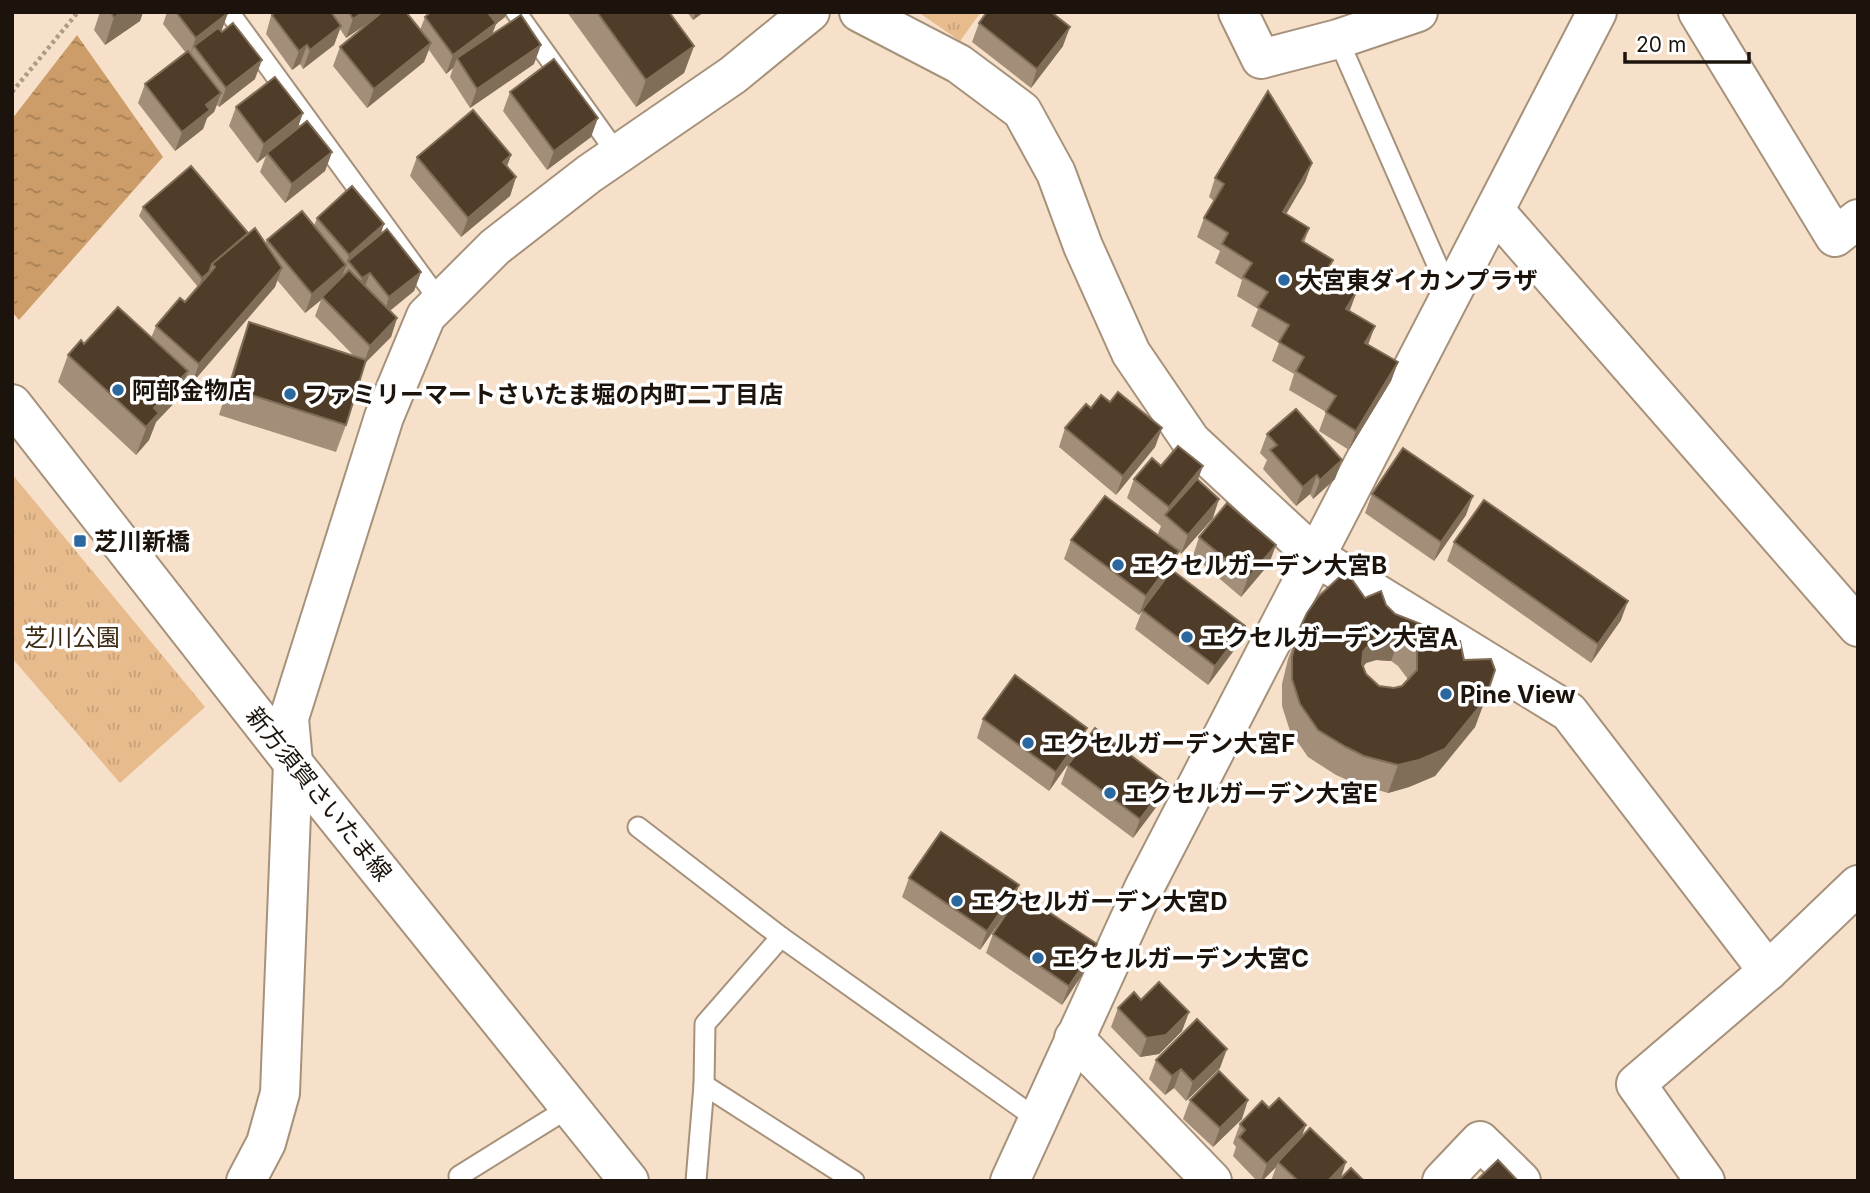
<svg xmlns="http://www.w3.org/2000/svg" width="1870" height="1193" viewBox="0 0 1870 1193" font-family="Inter,'Noto Sans JP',sans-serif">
<defs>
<pattern id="grass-tufts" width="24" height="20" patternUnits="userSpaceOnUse" patternTransform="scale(1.75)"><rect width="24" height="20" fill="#e7bb8c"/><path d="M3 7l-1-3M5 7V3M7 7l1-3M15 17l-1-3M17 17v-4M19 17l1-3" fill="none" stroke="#c6a078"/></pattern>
<pattern id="water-ripples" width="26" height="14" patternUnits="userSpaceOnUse" patternTransform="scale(1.75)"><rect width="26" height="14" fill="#cc9d68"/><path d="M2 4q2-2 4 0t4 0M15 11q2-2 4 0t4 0" fill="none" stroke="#a57f54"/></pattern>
</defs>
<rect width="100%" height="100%" fill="#f7e0c9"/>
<!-- grass -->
<g fill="url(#grass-tufts)">
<path d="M918 12H981L960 41Z"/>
<path d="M12 474 205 707 120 783 12 658Z"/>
</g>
<!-- water -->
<path fill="url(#water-ripples)" d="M77 35 163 157 19 320 12 312V119Z"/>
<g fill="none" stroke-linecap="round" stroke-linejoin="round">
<defs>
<g id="service">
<path d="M229 12 439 300"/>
<path d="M516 12 618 155"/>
<path d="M1338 39 1450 294"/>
<path d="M638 827 781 937 1037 1119"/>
<path d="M704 1085 854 1181"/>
<path d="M461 1181 459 1176 570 1107"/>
<path d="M696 1181 704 1085 705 1024 781 937"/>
</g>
<g id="minor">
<path d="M859 12 959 64 1022 111 1056 173 1083 246 1131 353 1191 441 1315 556 1569 712 1768 971"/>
<path d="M1238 12 1261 59 1338 39 1418 12"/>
<path d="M1698 12 1835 237 1858 219"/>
<path d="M1495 211 1858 627"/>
<path d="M1074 1038 1212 1181"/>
<path d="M1010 1181 1144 888 1597 12"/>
<path d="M1442 1181 1480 1141 1521 1181"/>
<path d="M1705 1181 1636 1084 1768 971 1858 885"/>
</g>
<path id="tertiary" d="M246 1181 266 1143 280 1093 293 763 289 718 384 417 426 316 495 247 589 174 733 75 810 12"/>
<path id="secondary" d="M12 404 293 763 629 1181"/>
</defs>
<!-- service casing -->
<use href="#service" stroke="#a6917b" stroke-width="23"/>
<!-- minor casing -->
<use href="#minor" stroke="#a6917b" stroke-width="42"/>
<!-- tertiary casing -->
<use href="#tertiary" stroke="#a6917b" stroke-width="42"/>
<!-- secondary casing -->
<use href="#secondary" stroke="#a6917b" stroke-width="42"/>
<!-- path -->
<path stroke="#ad9b89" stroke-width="4.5" stroke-dasharray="3.5 3.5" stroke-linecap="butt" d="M12 92 78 12"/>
<!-- service -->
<use href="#service" stroke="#fff" stroke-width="19"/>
<!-- minor -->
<use href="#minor" stroke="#fff" stroke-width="38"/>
<!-- tertiary -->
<use href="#tertiary" stroke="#fff" stroke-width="38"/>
<!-- secondary -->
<use href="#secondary" stroke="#fff" stroke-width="38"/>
</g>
<!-- wall -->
<g fill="#a38e79" fill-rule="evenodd">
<path d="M100 12H143L140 21 105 45 94 30Z"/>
<path d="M167 12H228L221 32 255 79 219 107 217 105 214 112 207 118 203 129 175 151 138 103 145 84 186 53 163 24Z"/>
<path d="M272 12H406L420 30 425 17 430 14 429 12H507L505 17 496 24 492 35 534 64 470 108 450 77 453 68 446 74 429 50 424 62 367 108 333 66 340 47 374 19 346 38 340 29 334 45 303 69 300 64 292 70 266 34Z"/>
<path d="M567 12H669L694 46 684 73 636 107Z"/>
<path d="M687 12H704L693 20Z"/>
<path d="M979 23 1063 46 1031 88 972 42Z"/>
<path d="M510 92 591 137 547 170 503 111Z"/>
<path d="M236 107 303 113 297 129 332 152 325 171 285 203 260 172 266 156 257 163 229 126Z"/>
<path d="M511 155 507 166 516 177 510 196 461 237 410 176 417 157Z"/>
<path d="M1312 163 1305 182 1286 214 1309 228 1304 243 1328 274 1368 344 1398 362 1391 381 1349 450 1319 431 1326 412 1289 390 1294 374 1272 361 1279 343 1251 326 1258 309 1237 296 1242 280 1215 263 1220 251 1197 237 1204 218 1214 201 1209 197 1215 178Z"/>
<path d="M143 207 248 233 265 244 267 240 314 226 317 218 381 234 421 272 414 291 390 311 397 318 391 337 365 363 346 425 336 452 219 415 239 350 249 322 354 356 315 316 321 300 305 313 277 280 275 287 192 383 185 378 178 399 156 422 149 440 136 455 58 382 68 355 84 344 151 338 156 326 185 302 198 287 139 216Z"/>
<path d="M1110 402 1162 428 1155 447 1116 495 1059 447 1065 428 1091 408Z"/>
<path d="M1267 434 1335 479 1313 499 1310 494 1296 506 1263 469 1267 460 1260 453Z"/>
<path d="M1161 466 1198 480 1213 518 1181 554 1179 552 1172 570 1238 645 1208 685 1135 629 1142 611 1139 615 1064 559 1071 540 1172 546 1158 534 1161 526 1127 498 1134 479Z"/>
<path d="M1372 494 1466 515 1434 561 1365 513Z"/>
<path d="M1199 537 1269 564 1241 597 1193 556Z"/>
<path d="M1454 542 1621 620 1591 663 1447 561Z"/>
<path d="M1365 598 1386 605 1395 614 1434 641 1464 660 1485 700 1475 727 1435 776 1409 787 1388 793 1354 783 1336 775 1308 757 1290 731 1282 706V684L1288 659 1298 632ZM1376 660 1391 661 1398 666 1407 678V681L1402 686 1394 688 1379 686 1366 674 1363 667 1366 663Z"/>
<path d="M983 719 1087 728 1080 747 1049 791 977 738Z"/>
<path d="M1068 765 1167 783 1160 802 1133 838 1061 784Z"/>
<path d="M909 878 1012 904 980 950 902 897Z"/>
<path d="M993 934 1090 963 1062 1005 986 953Z"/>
<path d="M1141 1000 1189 1012 1182 1031 1159 1054 1140 1057 1111 1027 1118 1008Z"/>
<path d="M1156 1060 1220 1068 1186 1101 1174 1088 1165 1095 1149 1079Z"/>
<path d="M1190 1100 1242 1119 1213 1147 1183 1119Z"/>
<path d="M1240 1124 1301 1138 1340 1179 1364 1181H1271L1276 1167 1262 1181H1257L1233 1156 1236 1147 1233 1143Z"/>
</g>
<!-- shaded-wall -->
<g fill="#816e59">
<path d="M122 12H143L140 21 105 45 114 17Z"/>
<path d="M363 12H384L346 38 353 19Z"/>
<path d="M492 12H507L505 17 496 24 489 42 457 58 453 68 446 74 453 55Z"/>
<path d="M696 12H704L693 20Z"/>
<path d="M228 13 221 32 194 46 189 57 196 38Z"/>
<path d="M341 26 334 45 303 69 310 50Z"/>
<path d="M1070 27 1063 46 1031 88 1037 69Z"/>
<path d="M431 43 424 62 367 108 374 89Z"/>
<path d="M307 45 300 64 292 70 299 51Z"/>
<path d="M541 45 534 64 470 108 477 89Z"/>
<path d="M694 46 684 73 636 107 646 80Z"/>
<path d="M262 60 255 79 219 107 226 88Z"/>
<path d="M221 93 214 112 207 118 203 129 175 151 182 132 206 105Z"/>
<path d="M303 113 296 132 267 153 266 156 257 163 264 144Z"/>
<path d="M598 118 591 137 547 170 554 151Z"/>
<path d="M332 152 325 171 285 203 292 184Z"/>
<path d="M511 155 504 174 503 162Z"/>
<path d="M1312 163 1305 182 1276 231 1283 212Z"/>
<path d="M516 177 510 196 461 237 468 218Z"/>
<path d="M384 224 378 243 348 261 339 284 322 297 321 300 305 313 312 294 346 266 349 255Z"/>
<path d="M282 268 275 287 192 383 199 364Z"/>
<path d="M209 272 205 282 198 288 202 278Z"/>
<path d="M421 272 414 291 383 316 389 297Z"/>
<path d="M370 273 363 292 355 297 362 278Z"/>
<path d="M1357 291 1350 310 1339 328 1346 309Z"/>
<path d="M397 318 391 337 363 365 370 346Z"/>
<path d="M1375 326 1368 345 1365 343Z"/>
<path d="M1398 362 1391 381 1349 450 1356 431Z"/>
<path d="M188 371 178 399 156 422 149 440 136 455 154 408Z"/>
<path d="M1162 428 1155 447 1116 495 1123 476Z"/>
<path d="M1342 460 1335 479 1313 499 1320 480Z"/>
<path d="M1203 466 1196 485 1166 516 1169 507Z"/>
<path d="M1317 475 1310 494 1296 506 1303 487Z"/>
<path d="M1473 496 1466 515 1434 561 1441 542Z"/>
<path d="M1219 499 1213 518 1181 554 1188 535Z"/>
<path d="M1276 545 1269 564 1241 597 1248 578Z"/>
<path d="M1179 551 1172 570 1139 615 1146 596Z"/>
<path d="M1628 601 1621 620 1591 663 1598 644Z"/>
<path d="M1245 626 1238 645 1208 685 1215 666Z"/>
<path d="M1385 632 1401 634 1391 661 1376 660 1366 663 1353 679 1363 652 1376 636Z"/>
<path d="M1485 700 1475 727 1435 776 1409 787 1388 793 1398 765Z"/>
<path d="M1087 728 1080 747 1049 791 1056 772Z"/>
<path d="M1167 783 1160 802 1133 838 1140 819Z"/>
<path d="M1019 885 1012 904 980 950 987 931Z"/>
<path d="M1097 944 1090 963 1062 1005 1069 986Z"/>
<path d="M1189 1012 1182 1031 1159 1054 1140 1057 1147 1038Z"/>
<path d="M1227 1049 1220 1068 1186 1101 1193 1082Z"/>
<path d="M1181 1069 1174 1088 1165 1095 1172 1076Z"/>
<path d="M1248 1100 1242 1119 1213 1147 1220 1128Z"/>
<path d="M1306 1125 1299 1144 1278 1162 1276 1167 1262 1181H1261L1267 1164Z"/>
<path d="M1346 1162 1340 1181H1328Z"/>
</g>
<!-- building -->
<g fill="#4f3d29" stroke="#816e59" stroke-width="2" fill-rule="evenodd">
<path d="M111 12H122L114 17Z"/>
<path d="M176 12H228V13L196 38Z"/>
<path d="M276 12H331L341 26 310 50 307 45 299 51 272 15Z"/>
<path d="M349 12H363L353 19Z"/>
<path d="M382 12H406L431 43 374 89 340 47Z"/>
<path d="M431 12H492L489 14 496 23 453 55 425 17Z"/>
<path d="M597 12H669L694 46 646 80Z"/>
<path d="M987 12H1051L1070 27 1037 69 979 23Z"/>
<path d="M521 15 541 45 477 89 457 58Z"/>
<path d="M233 23 262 60 226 88 194 46 218 28 222 32Z"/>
<path d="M188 51 221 93 206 105 210 110 182 132 145 84Z"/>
<path d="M554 59 598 118 554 151 510 92Z"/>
<path d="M275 77 303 113 264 144 236 107Z"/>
<path d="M1268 91 1312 163 1283 212 1309 228 1302 241 1333 260 1325 273 1357 291 1346 309 1375 326 1365 343 1398 362 1356 431 1326 412 1336 396 1296 371 1304 357 1279 342 1289 325 1258 307 1268 292 1243 277 1252 263 1222 244 1228 233 1204 218 1224 184 1215 178Z"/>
<path d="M473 110 511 155 503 162 516 177 468 218 417 157Z"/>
<path d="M307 121 332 152 292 184 267 153Z"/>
<path d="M191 166 248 233 212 264 209 272 202 278 143 207Z"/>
<path d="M352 186 384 224 349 255 317 218Z"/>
<path d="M302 211 346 265 312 294 267 240Z"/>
<path d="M255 228 282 268 199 364 156 326 180 298 185 302 215 267 212 264Z"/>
<path d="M387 229 421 272 389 297 370 273 362 278 348 261Z"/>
<path d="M349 270 397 318 370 346 322 297Z"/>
<path d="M118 307 188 371 154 408 159 413 146 427 68 355 81 340 84 344Z"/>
<path d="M249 322 366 360 346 425 229 388Z"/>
<path d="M1118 392 1162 428 1123 476 1065 428 1086 404 1091 408 1101 395 1110 402Z"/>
<path d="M1296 409 1342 460 1320 480 1317 475 1303 487 1270 450 1277 445 1267 434Z"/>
<path d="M1178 446 1203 466 1169 507 1134 479 1152 458 1161 466Z"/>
<path d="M1403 448 1473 496 1441 542 1372 494Z"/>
<path d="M1197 479 1219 499 1188 535 1165 515Z"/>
<path d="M1105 496 1179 551 1146 596 1071 540Z"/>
<path d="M1484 500 1628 601 1598 644 1454 542Z"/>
<path d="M1227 503 1276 545 1248 578 1199 537Z"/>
<path d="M1172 570 1245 626 1215 666 1142 610Z"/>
<path d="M1346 571 1365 598 1381 591 1386 605 1395 614 1421 624 1434 641H1460L1464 660 1491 659 1495 670 1485 700 1445 749 1419 760 1398 765 1364 756 1346 747 1318 730 1300 704 1292 679V657L1298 632 1307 613 1318 597ZM1385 632 1401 634 1408 638 1417 651V670L1402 686 1394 688 1379 686 1366 674 1362 664 1363 652 1376 636Z"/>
<path d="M1015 675 1087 728 1056 772 983 719Z"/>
<path d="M1095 728 1167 783 1140 819 1068 765Z"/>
<path d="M941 832 1019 885 987 931 909 878Z"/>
<path d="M1020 893 1097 944 1069 986 993 934Z"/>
<path d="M1159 982 1189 1012 1166 1035 1147 1038 1118 1008 1134 992 1141 1000Z"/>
<path d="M1197 1019 1227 1049 1193 1082 1181 1069 1172 1076 1156 1060Z"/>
<path d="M1219 1071 1248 1100 1220 1128 1190 1100Z"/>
<path d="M1279 1098 1306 1125 1267 1164 1239 1137 1245 1130 1240 1124 1262 1101 1269 1108Z"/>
<path d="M1310 1128 1346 1162 1328 1181H1298L1278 1162Z"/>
<path d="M1498 1160 1518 1181H1476Z"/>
<path d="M1351 1168 1364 1181H1338Z"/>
</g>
<!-- markers -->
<g fill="#2c68a0" stroke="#fff" stroke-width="2.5">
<circle cx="1284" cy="280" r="7"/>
<circle cx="118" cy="390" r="7"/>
<circle cx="290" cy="394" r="7"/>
<rect x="73" y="534" width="14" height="14" rx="3.5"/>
<circle cx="1118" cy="565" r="7"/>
<circle cx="1187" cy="637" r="7"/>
<circle cx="1446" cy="694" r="7"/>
<circle cx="1028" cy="743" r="7"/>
<circle cx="1110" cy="793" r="7"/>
<circle cx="957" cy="901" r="7"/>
<circle cx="1038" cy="958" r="7"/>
</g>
<g text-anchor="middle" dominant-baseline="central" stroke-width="7" stroke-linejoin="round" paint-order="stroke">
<!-- poi labels -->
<g font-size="24" font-weight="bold" fill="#1c140c" stroke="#fff" text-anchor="start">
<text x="1298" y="280">大宮東ダイカンプラザ</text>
<text x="132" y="390">阿部金物店</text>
<text x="304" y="394">ファミリーマートさいたま堀の内町二丁目店</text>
<text x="94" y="541">芝川新橋</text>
<text x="1132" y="565">エクセルガーデン大宮B</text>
<text x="1201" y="637">エクセルガーデン大宮A</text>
<text x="1460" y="694">Pine View</text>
<text x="1042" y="743">エクセルガーデン大宮F</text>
<text x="1124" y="793">エクセルガーデン大宮E</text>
<text x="971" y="901">エクセルガーデン大宮D</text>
<text x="1052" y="958">エクセルガーデン大宮C</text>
</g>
<!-- park labels -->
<g font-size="24" fill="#3f2b13" stroke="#fff">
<text x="72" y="637">芝川公園</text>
</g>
<!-- street labels -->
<g font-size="24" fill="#1c140c" stroke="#fff">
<text transform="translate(319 794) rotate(51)">新方須賀さいたま線</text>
</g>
</g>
<!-- border -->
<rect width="1870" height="1193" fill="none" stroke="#1c140c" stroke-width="28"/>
<!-- scale -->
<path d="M1625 52v10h124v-10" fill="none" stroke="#1c140c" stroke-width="3.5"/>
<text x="1636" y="52" font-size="21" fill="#1c140c" stroke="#ffffff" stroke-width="5" paint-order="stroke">20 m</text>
</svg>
